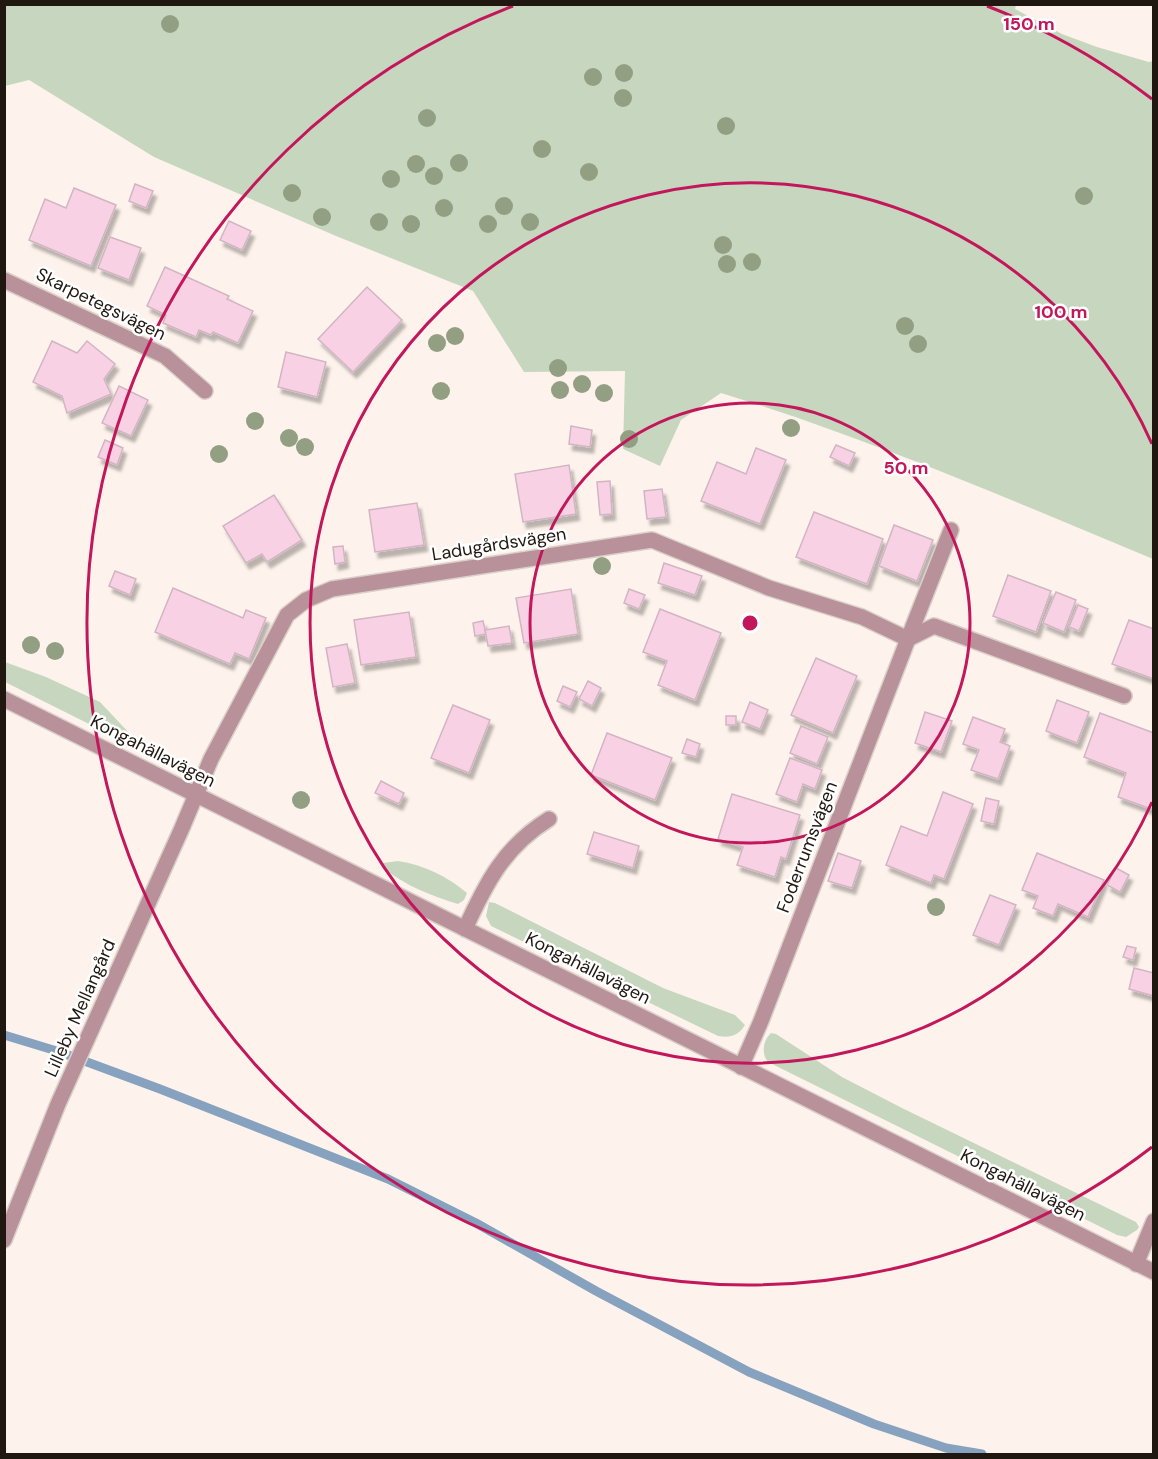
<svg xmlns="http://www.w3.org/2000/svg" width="1158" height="1459" viewBox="0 0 1158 1459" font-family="'DM Sans',sans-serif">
<defs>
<filter id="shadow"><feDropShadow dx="3.5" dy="6" stdDeviation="1.5" flood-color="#0004"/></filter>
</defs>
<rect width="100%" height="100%" fill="#fef3ec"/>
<!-- green -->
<g fill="#c7d7bf">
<path d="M5 4 1016 5 1015 9 1062 34 1097 47 1149 62 1153 61V559C1011 500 869 438 721 393L681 420 660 466 623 449 625 371 524 372 473 291 336 236 154 157 29 80 5 86Z"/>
<path d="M5 662 46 677 100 702 132 736 125 742 5 682Z"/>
<path d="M398 861C424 865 447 876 467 893L464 900 458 904C432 896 405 886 384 868L383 863Z"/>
<path d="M489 902 495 903 663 988 735 1015 745 1025C738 1036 730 1038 718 1036L491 926 486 916Z"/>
<path d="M771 1033 776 1034 842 1077 902 1108 1136 1222 1139 1227 1137 1230 1126 1237 1117 1235 768 1062C761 1054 763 1040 771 1033Z"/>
</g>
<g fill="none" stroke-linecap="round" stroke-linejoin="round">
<!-- stream -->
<path stroke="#86a2be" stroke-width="9" d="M4 1035 60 1052 160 1089 388 1179 476 1223 596 1291 749 1372 874 1424 946 1448 982 1454"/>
</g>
<!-- building -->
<g fill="#f9d1e4" stroke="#d2b5c2" stroke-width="1.5" filter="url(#shadow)">
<path d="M135 184 153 191 146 208 129 201Z"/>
<path d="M74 188 116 205 91 266 29 240 45 199 66 208Z"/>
<path d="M229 221 251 231 242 250 220 240Z"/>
<path d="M110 237 141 248 129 280 98 268Z"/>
<path d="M165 267 229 296 227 299 253 311 238 343 213 332 211 335 199 330 196 337 163 323 166 315 147 306Z"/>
<path d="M367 287 402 320 353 372 318 339Z"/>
<path d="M52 341 77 353 87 341 115 364 104 379 111 394 67 413 62 396 33 382Z"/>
<path d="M286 352 326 362 317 397 278 387Z"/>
<path d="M119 386 148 400 131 436 102 423Z"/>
<path d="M571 426 592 430 590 447 569 444Z"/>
<path d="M105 440 123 448 117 465 98 457Z"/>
<path d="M836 445 855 453 849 466 830 457Z"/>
<path d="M756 448 786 460 760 524 701 501 717 462 746 474Z"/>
<path d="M569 465 576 514 523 522 515 474Z"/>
<path d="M610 481 612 514 600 515 597 482Z"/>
<path d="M662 489 666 517 647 519 644 491Z"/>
<path d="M274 495 302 540 267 562 262 554 246 563 223 526Z"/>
<path d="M417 503 424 545 375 552 369 510Z"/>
<path d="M814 512 883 539 867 584 796 557Z"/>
<path d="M894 525 933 540 917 581 879 566Z"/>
<path d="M343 546 345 562 335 564 333 547Z"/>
<path d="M664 563 702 576 695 595 658 583Z"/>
<path d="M115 571 136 579 130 595 109 586Z"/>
<path d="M1008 575 1051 591 1036 632 993 616Z"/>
<path d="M173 588 243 618 246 610 266 618 249 659 235 653 230 664 155 632Z"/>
<path d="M571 589 578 634 524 643 516 598Z"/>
<path d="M629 589 645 595 639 609 624 603Z"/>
<path d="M1056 592 1076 600 1064 632 1043 623Z"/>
<path d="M1078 605 1088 609 1079 631 1069 627Z"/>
<path d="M660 609 721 633 695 700 658 685 667 661 643 652Z"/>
<path d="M409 612 416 657 361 665 354 620Z"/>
<path d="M1129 620 1154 629V679L1112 664Z"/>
<path d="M483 621 486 634 475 636 473 623Z"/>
<path d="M509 626 512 643 488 646 485 630Z"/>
<path d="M347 644 355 683 333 687 326 648Z"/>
<path d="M816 658 857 676 833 733 791 715Z"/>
<path d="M588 681 601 688 592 706 579 699Z"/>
<path d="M563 686 577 692 570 707 557 701Z"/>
<path d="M1057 700 1089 712 1077 743 1046 731Z"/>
<path d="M750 702 768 710 760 729 742 722Z"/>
<path d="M453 705 490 720 469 773 431 758Z"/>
<path d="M925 712 952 721 941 752 915 743Z"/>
<path d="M1100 713 1154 733V810L1118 797 1126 773 1084 757Z"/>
<rect x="726" y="716" width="10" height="9"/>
<path d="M973 717 1005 729 1000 742 1010 746 998 779 971 770 979 750 963 744Z"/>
<path d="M801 726 828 737 817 764 790 753Z"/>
<path d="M607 733 672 758 655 800 591 775Z"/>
<path d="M687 739 700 744 696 757 682 753Z"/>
<path d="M790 758 822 770 815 789 803 784 797 802 776 794Z"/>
<path d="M381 781 404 793 399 804 375 793Z"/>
<path d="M943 792 973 804 944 879 934 875 931 883 886 865 901 826 927 836Z"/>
<path d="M732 794 800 815 786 859 781 857 775 877 737 865 743 847 718 839Z"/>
<path d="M986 798 999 801 994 824 981 821Z"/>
<path d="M594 832 639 846 633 868 587 854Z"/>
<path d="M838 853 861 861 852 888 828 881Z"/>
<path d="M1037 853 1104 880 1088 917 1058 904 1053 916 1033 908 1038 896 1022 890Z"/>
<path d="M1116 868 1129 875 1120 892 1107 885Z"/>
<path d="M990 895 1016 905 999 945 973 935Z"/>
<path d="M1127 946 1136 948 1133 960 1123 957Z"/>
<path d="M1134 968 1154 973V996L1129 989Z"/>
</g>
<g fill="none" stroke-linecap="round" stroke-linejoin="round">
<defs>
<path id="service" d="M908 639 951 530"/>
<g id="minor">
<path d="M4 280 165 356 205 391"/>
<path d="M908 639 934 626 1124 696"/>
<path d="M465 929C486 883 504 847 549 819"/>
<path d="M741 1067 761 1021 908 639"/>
<path d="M4 1240 58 1104 182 828 211 759 287 615 306 600 332 589 652 540 769 588 862 617 908 639"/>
<path d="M1136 1264 1154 1221"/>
</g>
<path id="tertiary" d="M4 699 1154 1272"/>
</defs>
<!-- service casing -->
<use href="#service" stroke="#dad0c9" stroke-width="18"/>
<!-- minor casing -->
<use href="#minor" stroke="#dad0c9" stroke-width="18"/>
<!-- tertiary casing -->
<use href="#tertiary" stroke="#dad0c9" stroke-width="18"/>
<!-- service -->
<use href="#service" stroke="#b9919a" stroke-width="15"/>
<!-- minor -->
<use href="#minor" stroke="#b9919a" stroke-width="15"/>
<!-- tertiary -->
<use href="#tertiary" stroke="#b9919a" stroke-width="15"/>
</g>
<!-- trees -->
<g fill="#939f82">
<circle cx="170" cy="24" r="9"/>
<circle cx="624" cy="73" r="9"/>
<circle cx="593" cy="77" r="9"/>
<circle cx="623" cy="98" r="9"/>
<circle cx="427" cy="118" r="9"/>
<circle cx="726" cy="126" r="9"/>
<circle cx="542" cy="149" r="9"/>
<circle cx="459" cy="163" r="9"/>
<circle cx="416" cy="164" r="9"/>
<circle cx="589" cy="172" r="9"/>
<circle cx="434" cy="176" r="9"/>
<circle cx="391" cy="179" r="9"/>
<circle cx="292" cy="193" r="9"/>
<circle cx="1084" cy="196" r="9"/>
<circle cx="504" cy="206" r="9"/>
<circle cx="444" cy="208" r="9"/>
<circle cx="322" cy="217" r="9"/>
<circle cx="379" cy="222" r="9"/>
<circle cx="530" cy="222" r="9"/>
<circle cx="411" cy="224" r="9"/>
<circle cx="488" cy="224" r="9"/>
<circle cx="723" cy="245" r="9"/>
<circle cx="752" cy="262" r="9"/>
<circle cx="727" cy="264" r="9"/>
<circle cx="905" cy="326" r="9"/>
<circle cx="455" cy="336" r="9"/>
<circle cx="437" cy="343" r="9"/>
<circle cx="918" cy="344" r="9"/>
<circle cx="558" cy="368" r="9"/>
<circle cx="582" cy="384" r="9"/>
<circle cx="560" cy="390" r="9"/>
<circle cx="441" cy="391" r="9"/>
<circle cx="604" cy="393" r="9"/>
<circle cx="255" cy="421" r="9"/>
<circle cx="791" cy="428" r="9"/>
<circle cx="289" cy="438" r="9"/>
<circle cx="629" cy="439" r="9"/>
<circle cx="305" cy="447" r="9"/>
<circle cx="219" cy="454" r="9"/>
<circle cx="602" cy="566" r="9"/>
<circle cx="31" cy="645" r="9"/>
<circle cx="55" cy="651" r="9"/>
<circle cx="301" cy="800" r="9"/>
<circle cx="936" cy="907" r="9"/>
</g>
<!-- distance rings -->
<g fill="none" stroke="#c2185b" stroke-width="3">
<circle cx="750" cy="623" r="220"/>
<path d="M1152 802A440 440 0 1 1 1152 444"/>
<path d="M1152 1147A661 661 0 1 1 513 6M987 6A661 661 0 0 1 1152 99"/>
</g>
<g text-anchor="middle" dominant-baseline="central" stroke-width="5" stroke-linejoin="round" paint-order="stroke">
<!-- street labels -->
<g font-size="18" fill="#201711" stroke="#fff">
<text transform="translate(101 304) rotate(26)">Skarpetegsvägen</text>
<text transform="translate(499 544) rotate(-9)">Ladugårdsvägen</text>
<text transform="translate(153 751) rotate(27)">Kongahällavägen</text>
<text transform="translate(807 847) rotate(-69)">Foderrumsvägen</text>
<text transform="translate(588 968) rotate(27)">Kongahällavägen</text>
<text transform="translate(80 1008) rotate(-66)">Lilleby Mellangård</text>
<text transform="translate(1023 1185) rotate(27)">Kongahällavägen</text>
</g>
</g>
<circle cx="750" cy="623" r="9" fill="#c2185b" stroke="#fff" stroke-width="3"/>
<g font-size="18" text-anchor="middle" font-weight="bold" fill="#c2185b" stroke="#fff" stroke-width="5" stroke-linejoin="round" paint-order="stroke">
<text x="1029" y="30">150 m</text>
<text x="1061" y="318">100 m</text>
<text x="906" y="474">50 m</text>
</g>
<!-- border -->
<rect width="1158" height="1459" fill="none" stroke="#201711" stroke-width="12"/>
</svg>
